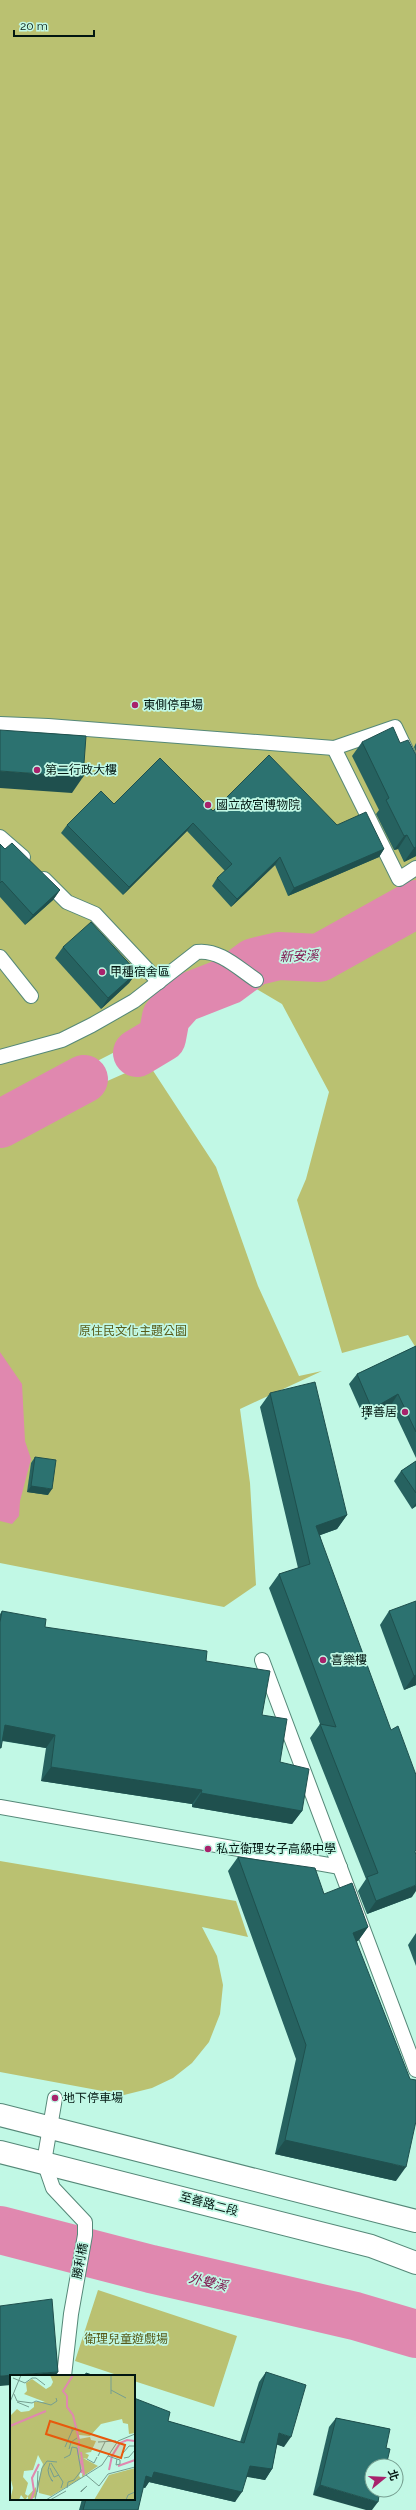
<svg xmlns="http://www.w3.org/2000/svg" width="416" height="2510" viewBox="0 0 416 2510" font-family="Raleway,'Noto Sans TC',sans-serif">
<rect width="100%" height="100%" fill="#c1f8e5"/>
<!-- green -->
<g fill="#bac171">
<path d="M0 0H416V1348L408 1335 342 1353 297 1200 306 1179 329 1092 282 1004 218 966 155 1002 144 1037 0 1111Z"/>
<path d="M148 1063 216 1167 258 1286 299 1376 322 1371 240 1409 250 1483 256 1585 224 1607 0 1563V1135L60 1102Z"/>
<path d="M0 1861 236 1901 248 1937 202 1927 217 1956 223 1985 220 2014 209 2042 192 2063 173 2078 152 2088 124 2095 0 2072Z"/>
<path d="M98 2290 237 2336 214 2407 134 2381V2376H120L75 2361Z"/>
</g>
<!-- water -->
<path fill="#e088af" d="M0 1352 22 1384 25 1441 31 1459 20 1501 19 1516 12 1524 0 1521Z"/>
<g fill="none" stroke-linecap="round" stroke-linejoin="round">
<!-- river -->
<g stroke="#e088af" stroke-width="48">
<path d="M137 1053 162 1038 166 1017 182 999 228 981 254 962 279 956 319 958 416 904"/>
<path d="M0 1124 84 1079"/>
<path d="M0 2230 151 2269 355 2316 416 2334"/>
</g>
<defs>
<g id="lane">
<path d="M0 724 48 726 334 748 395 727 416 771"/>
<path d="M334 748 399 879 416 868"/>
<path d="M0 837 23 857"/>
<path d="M44 879 67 902 95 914 159 982"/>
<path d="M0 957 31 996"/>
<path d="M0 1057 62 1040 92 1025 134 1001 197 952C219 949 238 968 256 980"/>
<path d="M262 1660 416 2070"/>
<path d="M0 1807 340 1867"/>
<path d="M55 2098 44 2162 53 2188 85 2222V2235L71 2314 64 2376"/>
</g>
<g id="secondary">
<path d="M0 2115 416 2221"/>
<path d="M0 2152 371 2246 416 2263"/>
</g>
</defs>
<!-- lane casing -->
<use href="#lane" stroke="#558878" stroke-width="16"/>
<!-- secondary casing -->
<use href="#secondary" stroke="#558878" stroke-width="24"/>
<!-- lane -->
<use href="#lane" stroke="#fff" stroke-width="14"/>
<!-- secondary -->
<use href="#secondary" stroke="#fff" stroke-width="22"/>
</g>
<!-- wall -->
<g fill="#266260">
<path d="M362 742 400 743 416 755V856L404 862 398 849 394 850 376 814 379 810 352 756Z"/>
<path d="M416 743V752L414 747Z"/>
<path d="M114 804 213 811 337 825 384 849 379 857 288 896 275 865 231 907 212 886 217 878 225 871 187 831 123 895 61 833 67 825Z"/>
<path d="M0 844 5 849 60 890 53 900 25 925 0 897Z"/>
<path d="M63 947 137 972 129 983 101 1009 55 958Z"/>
<path d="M416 1346V1458L391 1405 365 1420 349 1384 357 1374Z"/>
<path d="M270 1393 347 1515 337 1529 320 1535 412 1897 367 1914 358 1891 366 1879 310 1738 320 1724 269 1588 279 1574 298 1568 260 1407Z"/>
<path d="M35 1457 48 1495 27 1492 31 1463Z"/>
<path d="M416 1461V1506L412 1509 394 1481 401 1471Z"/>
<path d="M416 1602V1685L404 1690 380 1625 389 1611Z"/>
<path d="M2 1611 45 1627 206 1661 262 1715 280 1762 302 1811 292 1824 192 1807V1804L41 1781 46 1748 2 1741 1 1748 0 1749V1614Z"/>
<path d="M238 1857 324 1894 368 1927 358 1941H357L396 2181 275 2154 296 2059 228 1871Z"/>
<path d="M416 1933V1966L408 1945Z"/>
<path d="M266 2372 284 2447 277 2444 272 2469 265 2480 246 2476 235 2502 149 2482 145 2488 143 2487 138 2510H79L82 2499H134L168 2421 240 2442 259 2382Z"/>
<path d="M336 2418 390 2429 313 2495 329 2427Z"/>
</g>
<!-- shaded-wall -->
<g fill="#1f504e">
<path d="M0 771 83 777 72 793 0 788Z"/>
<path d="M193 823 187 831 123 895 129 887Z"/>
<path d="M407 835 398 849 394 850 404 836Z"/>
<path d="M416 847V856L404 862 414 848Z"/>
<path d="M384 849 379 857 288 896 294 888Z"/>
<path d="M280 857 275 865 231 907 237 899Z"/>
<path d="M60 890 53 900 25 925 33 915Z"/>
<path d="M137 972 129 983 101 1009 108 998Z"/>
<path d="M398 1394 391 1405 365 1420 372 1409Z"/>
<path d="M31 1486 52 1489 48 1495 27 1492Z"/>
<path d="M416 1503V1506L412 1509Z"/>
<path d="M347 1515 337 1529 307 1540 316 1526Z"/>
<path d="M416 1675V1685L404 1690 414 1676Z"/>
<path d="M5 1725 55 1735 46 1748 0 1740Z"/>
<path d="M51 1767 202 1790 192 1804 41 1781Z"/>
<path d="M201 1793 302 1811 292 1824 192 1807Z"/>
<path d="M416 1885V1891L412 1897 367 1914 376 1901Z"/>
<path d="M368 1927 358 1941 344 1946 353 1933Z"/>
<path d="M285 2140 406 2167 396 2181 275 2154Z"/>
<path d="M58 2372 55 2376H11V2385L0 2386V2376Z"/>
<path d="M279 2433 291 2437 284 2447 272 2443Z"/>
<path d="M250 2466 272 2469 265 2480 242 2476Z"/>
<path d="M154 2472 242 2492 235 2502 149 2482 145 2488 139 2486 146 2476Z"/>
<path d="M320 2485 378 2502 372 2510H366L313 2495Z"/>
</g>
<!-- building -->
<g fill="#2c7270" stroke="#1f504e">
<path d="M393 727 400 743 408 740 416 755V847L414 848 407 835 404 836 386 800 389 798 362 742Z"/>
<path d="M0 730 86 736 83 777 0 771Z"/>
<path d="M269 755 337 825 366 812 384 849 294 888 280 857 237 899 217 878 232 864 193 823 129 887 67 825 101 791 114 804 160 758 213 811Z"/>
<path d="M12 843 60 890 33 915 2 881 0 883V844L5 849Z"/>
<path d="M91 922 137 972 108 998 63 947Z"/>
<path d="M416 1346V1432L398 1394 372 1409 357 1374Z"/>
<path d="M315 1382 347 1515 316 1526 391 1730 398 1726 416 1775V1850L415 1851 416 1856V1885L376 1901 367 1877 378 1873 320 1724 336 1727 279 1574 310 1564 270 1393Z"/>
<path d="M35 1457 56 1460 52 1489 31 1486Z"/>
<path d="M416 1461V1493L401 1471Z"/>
<path d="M416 1601V1675L414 1676 389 1611Z"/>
<path d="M2 1611 46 1619 45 1627 207 1651 206 1661 270 1671 262 1715 287 1719 280 1762 309 1769 302 1811 201 1793 202 1790 51 1767 55 1735 5 1725 1 1748 0 1747V1622Z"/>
<path d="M238 1857 315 1868 324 1894 352 1883 368 1927 353 1933 410 2079 416 2080V2121L406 2167 285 2140 306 2045Z"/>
<path d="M52 2299 58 2372 0 2376V2306Z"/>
<path d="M266 2372 306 2385 291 2437 279 2433 272 2469 250 2466 242 2492 154 2472 152 2478 146 2476 138 2510H83L86 2499H134V2398L170 2412 168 2421 244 2443Z"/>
<path d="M86 2373 95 2376H85Z"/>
<path d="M336 2418 390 2429 386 2448 390 2449 386 2466H372V2490H380L378 2502 320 2485Z"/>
</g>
<!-- markers -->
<g fill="#a8226c" stroke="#c1f8e5" stroke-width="1.5">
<circle cx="135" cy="705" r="4"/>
<circle cx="37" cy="770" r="4"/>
<circle cx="208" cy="805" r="4"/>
<circle cx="102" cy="972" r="4"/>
<circle cx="405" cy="1412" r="4"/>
<circle cx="323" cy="1660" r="4"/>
<circle cx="208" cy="1849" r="4"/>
<circle cx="55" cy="2098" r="4"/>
</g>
<g text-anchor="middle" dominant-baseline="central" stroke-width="3.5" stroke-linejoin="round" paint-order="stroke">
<!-- poi labels -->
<g font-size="12" fill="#021611" stroke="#c1f8e5" text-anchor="start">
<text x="143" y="705">東側停車場</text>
<text x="45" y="770">第二行政大樓</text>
<text x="216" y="805">國立故宮博物院</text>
<text x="110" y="972">甲種宿舍區</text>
<text x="397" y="1412" text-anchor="end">擇善居</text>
<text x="331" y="1660">喜樂樓</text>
<text x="216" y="1849">私立衛理女子高級中學</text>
<text x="63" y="2098">地下停車場</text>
</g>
<!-- park labels -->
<g font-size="12" fill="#575a18" stroke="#c1f8e5">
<text x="133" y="1331">原住民文化主題公園</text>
<text x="126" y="2339">衛理兒童遊戲場</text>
</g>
<!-- street labels -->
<g font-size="12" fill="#021611" stroke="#c1f8e5">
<text transform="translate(209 2204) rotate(15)">至善路二段</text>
<text transform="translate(80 2261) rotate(-79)">勝利橋</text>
</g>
<!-- water labels -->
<g font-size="13" font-style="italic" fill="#821c53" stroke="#c1f8e5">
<text transform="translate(299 956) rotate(-3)">新安溪</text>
<text transform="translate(208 2282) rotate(13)">外雙溪</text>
</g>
</g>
<!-- overview -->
<g transform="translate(10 2375)">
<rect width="125" height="125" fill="#c1f8e5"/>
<path d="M40 0H125V58L119 59 118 49 113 48 112 44 91 49 80 61 69 60V79V64L80 62 81 65 86 66 81 77 75 78 79 80 77 84 73 83 88 91 72 102 73 90 70 84 72 92 69 101 71 103 41 121 29 118 28 108 33 89 28 80 23 95 14 96 13 102 18 108 15 119 18 121 26 112V122L18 125V121L15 125 11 120 9 125H0L3 113 0 101V41L7 34 11 37 19 36 24 32V27H35L14 19 17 16 16 8 22 4 36 14 41 11 43 7ZM125 93V125H84L99 100Z" fill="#bac171"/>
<path fill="none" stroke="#e088af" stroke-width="2" d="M63 0 53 16 57 21V32L63 40 69 65M0 51 36 36M71 77 74 100M68 80 69 66M69 84 73 92 71 98M108 91 125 85M99 95 102 81 110 68 117 65 125 66M21 125 24 116 22 103 29 89"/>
<path fill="none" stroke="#759e90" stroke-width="1" d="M3 3 15 8 22 3H26L35 10M101 15 116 23M4 19 7 26 22 28 26 26 41 30 47 26 46 23M101 19V0M0 27 11 0M7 27 19 32M88 67 106 66M55 72 62 56 66 53 62 54V56M59 74 61 67 67 63M113 78 119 71H125M88 81 95 67M98 81 107 84 106 90 110 89V85L107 84M54 83 60 80 62 72 67 73 71 96 64 105 58 107 57 113M114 83 119 82 125 75M77 84 84 88 87 82M40 88 38 95 39 100 42 106H43L41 104M41 88 53 107 51 113M40 93 44 102 49 100M76 100 89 111 98 99 125 92M77 111 71 117V116ZM27 117 28 96M25 125 32 93 37 86 47 87M36 125 92 90 108 66 125 59M40 125 56 116M116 125 118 120 125 117"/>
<path fill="#e8590c" fill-opacity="0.15" stroke="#e8590c" stroke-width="2" d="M40 46 115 70 111 83 36 59Z"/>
<rect width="125" height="125" fill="none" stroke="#021611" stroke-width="2"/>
</g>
<!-- north arrow -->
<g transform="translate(384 2478) rotate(72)"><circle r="19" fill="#c1f8e5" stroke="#759e90"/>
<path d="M0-3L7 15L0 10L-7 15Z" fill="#a8226c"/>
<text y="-6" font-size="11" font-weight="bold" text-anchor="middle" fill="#021611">北</text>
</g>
<!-- scale -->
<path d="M14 30v6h80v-6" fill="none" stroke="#021611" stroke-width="2"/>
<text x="20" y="30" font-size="12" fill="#021611" stroke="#c1f8e5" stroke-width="3" paint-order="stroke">20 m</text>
</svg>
